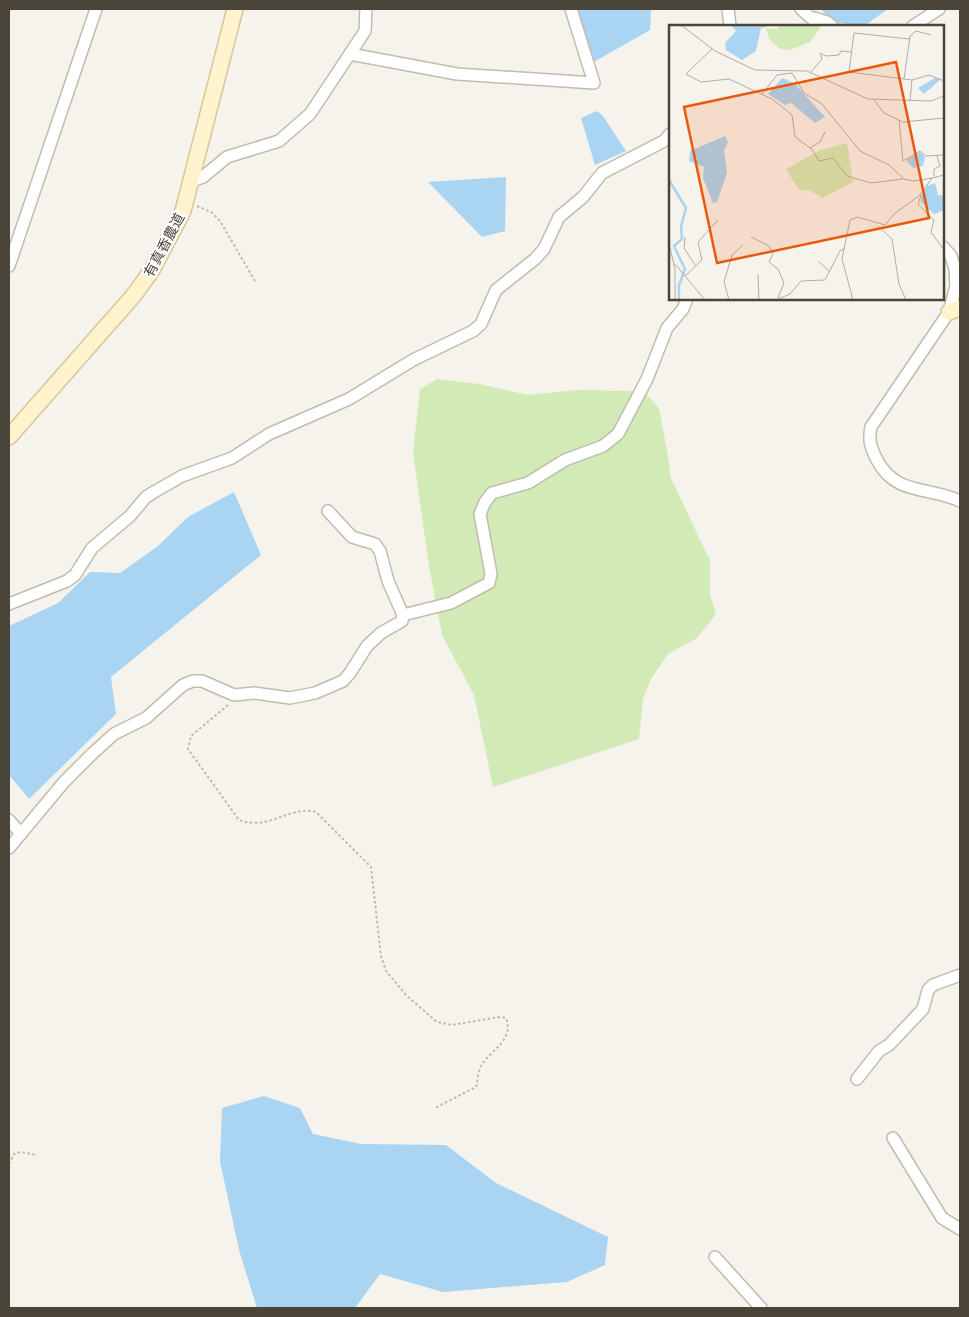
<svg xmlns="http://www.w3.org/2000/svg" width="969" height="1317" viewBox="0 0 969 1317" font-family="'DM Sans','Noto Sans JP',sans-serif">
<rect width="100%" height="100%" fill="#f6f3ec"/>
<!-- green -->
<path fill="#d2eab5" d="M437 379 479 384 528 395 576 390 630 391 647 395 659 408 669 462 670 476 710 561V594L716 614 697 638 668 654 651 679 643 699 639 739 493 787 474 695 442 635 429 566 413 453 420 389Z"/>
<!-- water -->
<g fill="#a9d4f2">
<path d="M574 9H651L650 30 592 63Z"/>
<path d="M821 9H888L864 26 831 22Z"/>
<path d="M597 111 603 116 626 151 595 165 581 118Z"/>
<path d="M506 177 505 231 482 237 428 182Z"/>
<path d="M234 492 261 555 111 677 116 714 29 799 9 775V626L58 603 90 572 120 573 158 546 188 517Z"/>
<path d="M264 1096 300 1108 313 1134 361 1144 446 1145 496 1183 608 1237 605 1265 567 1282 443 1292 380 1274 355 1308H257L239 1250 220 1161 222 1108Z"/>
</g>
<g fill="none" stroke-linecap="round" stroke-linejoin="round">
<defs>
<g id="street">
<path d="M728 9 730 26"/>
<path d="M801 9 820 26"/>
<path d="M814 18 827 22 832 26"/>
<path d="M913 26 939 9"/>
<path d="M350 54 457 74 594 83 571 9"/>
<path d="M192 181 203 177 227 157 279 141 310 114 365 31 366 9"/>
<path d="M943 247 951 256 955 269 956 286 949 312 871 427C868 441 871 448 877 460 896 496 928 486 960 501"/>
<path d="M9 266 96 9"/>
<path d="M9 604 67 581 75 575 92 548 130 516 146 497 154 492 182 476 232 458 269 434 349 399 413 360 473 331 481 324 496 290 535 259 544 249 559 217 583 197 602 173 664 141 670 134"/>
<path d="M403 615 451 603 489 583 491 574 480 514 485 502 492 493 528 483 565 460 603 446 618 434 647 379 667 328 683 309 687 299"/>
<path d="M9 820 21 834"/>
<path d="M9 848 64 782 93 753 114 734 146 718 183 685 193 681H202L234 695 254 693 290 698 315 693 343 681 350 673 367 646 381 633 402 621 403 615 388 581 380 551 375 544 352 537 328 511"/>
<path d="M857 1079 879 1051 889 1045 923 1009 928 990 933 985 960 975"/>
<path d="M893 1138 942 1218 960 1229"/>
<path d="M715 1257 761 1308"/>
</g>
<g id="secondary">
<path d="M949 312 960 308"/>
<path d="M9 437 134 295 152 270 183 211 235 9"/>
</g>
</defs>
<!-- street casing -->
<use href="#street" stroke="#c2bbae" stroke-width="14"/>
<!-- secondary casing -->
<use href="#secondary" stroke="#d6c79b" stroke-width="18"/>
<!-- path -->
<g stroke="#c4b79f" stroke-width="2" stroke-dasharray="2.5 2.5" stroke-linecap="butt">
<path d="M197 206 211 212 220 221 255 281"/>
<path d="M228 705 191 736 188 749 239 820C270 831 290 805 316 812L371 867 381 956 386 971 406 995 437 1022 452 1025 499 1017 506 1018C514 1039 493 1049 482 1064 478 1070 478 1080 476 1087L435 1108"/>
<path d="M9 1164 14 1154 21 1152 36 1155"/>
</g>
<!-- street -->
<use href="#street" stroke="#fff" stroke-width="11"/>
<!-- secondary -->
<use href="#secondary" stroke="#fff3cd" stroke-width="15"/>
</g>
<g text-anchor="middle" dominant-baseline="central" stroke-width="4.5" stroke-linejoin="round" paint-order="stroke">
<!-- street labels -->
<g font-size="14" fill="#4b4439" stroke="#fff">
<text transform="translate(164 245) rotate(-62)">有真香農道</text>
</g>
</g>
<!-- overview -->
<g transform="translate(669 25)">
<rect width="275" height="275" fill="#f6f3ec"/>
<path d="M109 0H153L141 17 121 25 111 24 100 14 97 3 109 4ZM178 118 184 157 153 173 140 165H130L117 144 150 126Z" fill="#d2eab5"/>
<path d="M62 0H104L92 3 87 26 73 35 57 25 56 18 67 6ZM113 53 125 58 156 92 146 98 122 78 116 80 99 69ZM266 53 272 54 255 69 249 63ZM56 111 59 117 55 126 58 148 48 177 44 178 34 153 35 142 20 136 21 126ZM251 127 256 132 254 141 244 143 237 135ZM266 158 269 170 275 171V185L265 189 252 177V172L258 161Z" fill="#a9d4f2"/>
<path fill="none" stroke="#a9d4f2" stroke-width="2.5" d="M0 155 17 183 12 202 13 214 5 221 16 244 10 260V275"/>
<path fill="none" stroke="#b2ada4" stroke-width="1" d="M12 0 46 26 86 45 138 46 199 74 262 76 275 71M240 14 185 8 180 47 243 55M43 24 17 49 32 57 60 54 103 74 123 90 126 112 141 123 151 117 156 107M142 47 153 34 151 28 157 31 170 30 172 26 183 27M235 54 241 11 247 6 262 10M93 69 108 50 123 48 135 68 153 79 191 126 220 140 235 154 245 156 263 153M205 75 215 88 234 97 275 93M241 76 243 55 260 50 275 56M230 95 234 136 251 126 257 131 275 130M142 123 150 136 164 133 178 151 202 158 234 154M265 151V144L271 141 268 131M252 170 249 179 265 195 262 207 275 225M209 201 223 214 230 259 237 275M16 212 15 223 26 240M82 212 100 221 104 228 100 237 109 244 115 258 109 273M0 219 6 244V275M149 236 161 247M6 239 36 275M89 249 90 275M16 251 33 235 29 217 49 195M60 275 55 257 63 230 74 220M107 275 121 269 132 256 156 255 171 226 176 223M184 275 173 234 181 195 188 192 216 200 225 189 251 170 263 153 275 150"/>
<path fill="#e8590c" fill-opacity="0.15" stroke="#e8590c" stroke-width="2.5" d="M227 37 260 193 48 238 15 82Z"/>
<rect width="275" height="275" fill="none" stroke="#4b4439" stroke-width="2.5"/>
</g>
<!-- border -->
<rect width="969" height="1317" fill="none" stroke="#4b4439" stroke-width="20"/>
</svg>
